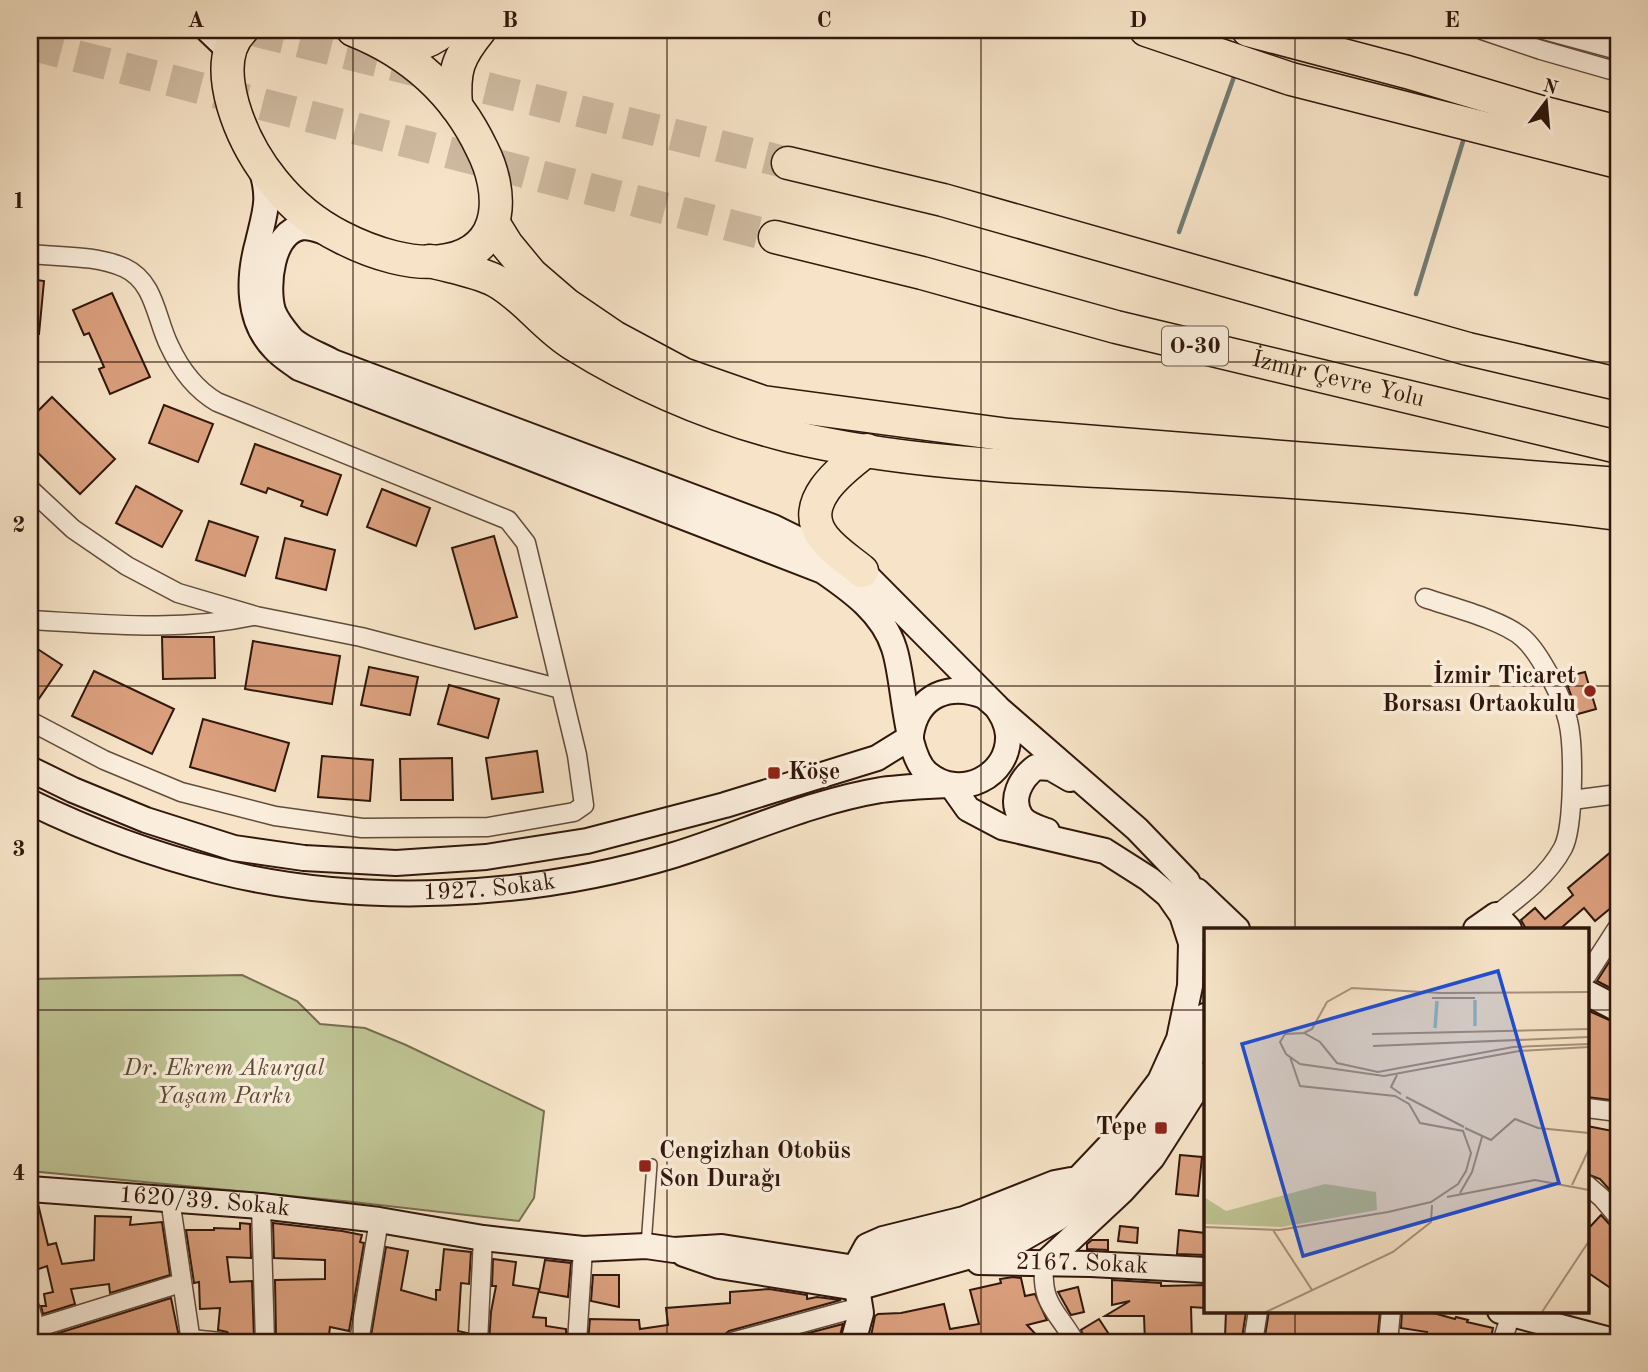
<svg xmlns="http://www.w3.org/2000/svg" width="1648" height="1372" viewBox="0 0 1648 1372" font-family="'Old Standard TT',serif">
<rect width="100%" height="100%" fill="#f7e4c8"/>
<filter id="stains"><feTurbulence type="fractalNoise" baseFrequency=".00286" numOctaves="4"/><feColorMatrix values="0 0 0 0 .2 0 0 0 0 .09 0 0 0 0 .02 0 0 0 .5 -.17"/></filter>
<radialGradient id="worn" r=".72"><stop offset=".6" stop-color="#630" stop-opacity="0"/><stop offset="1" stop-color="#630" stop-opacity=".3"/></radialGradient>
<!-- green -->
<path fill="#bfc494" stroke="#786e50" stroke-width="2" d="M242 975 297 1001 320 1024 365 1028 406 1045 544 1111 534 1198 519 1221 353 1202 30 1171V979Z"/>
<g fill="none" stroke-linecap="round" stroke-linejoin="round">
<!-- stream -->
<g stroke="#727b75" stroke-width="4.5">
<path d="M1179 232 1235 74"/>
<path d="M1416 294 1464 138"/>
</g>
</g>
<!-- building -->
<g fill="#dba07e" stroke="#31170c" stroke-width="2">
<path d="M30 279 44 281 39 334H30Z"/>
<path d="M112 293 150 377 110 394 99 369 104 367 89 333 84 335 73 310Z"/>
<path d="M52 397 115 459 80 494 30 445V419Z"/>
<path d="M164 405 213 424 198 462 149 443Z"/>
<path d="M255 444 341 475 327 515 301 506 303 501 268 488 266 493 241 484Z"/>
<path d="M136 486 182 511 162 547 116 523Z"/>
<path d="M382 489 430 508 416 546 367 527Z"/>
<path d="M209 521 258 537 245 576 196 560Z"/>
<path d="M494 536 517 617 475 629 452 548Z"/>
<path d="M285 538 335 550 326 590 276 578Z"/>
<path d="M162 637H214L215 678 163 679Z"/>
<path d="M253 641 340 656 332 704 245 689Z"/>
<path d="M30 644 62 665 38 700 30 694Z"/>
<path d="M369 667 418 677 410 715 361 705Z"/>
<path d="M94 671 174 709 152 754 72 716Z"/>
<path d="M1585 672 1596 709 1578 714 1568 687 1573 675Z"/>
<path d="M449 685 499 699 488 738 438 724Z"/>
<path d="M203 719 289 743 275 791 190 767Z"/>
<path d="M537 751 543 792 492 799 486 758Z"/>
<path d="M322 756 373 760 370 801 318 797Z"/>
<path d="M452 758 453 800H401L400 759Z"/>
<path d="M1618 846V902L1595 921 1584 908 1560 929H1526L1521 920 1535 908 1545 919 1573 895 1568 888Z"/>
<path d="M1618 948V992L1597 981Z"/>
<path d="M1589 1011 1618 1024V1101L1587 1097V1016Z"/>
<path d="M1587 1126 1618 1132V1189H1609L1600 1179 1587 1174Z"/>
<path d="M1180 1155 1202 1157 1198 1196 1176 1194Z"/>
<path d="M30 1204H38L48 1245 56 1243 62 1264 94 1260 95 1216 131 1217 130 1225 162 1222 170 1275 110 1293 109 1284 71 1289 75 1304 43 1314 41 1306H46L44 1294 53 1292 47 1266 33 1271 30 1261Z"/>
<path d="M1601 1215 1610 1225 1618 1228V1293L1587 1272V1230Z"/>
<path d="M240 1223 250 1224 251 1258 227 1257 230 1282 252 1281 254 1339 232 1338 227 1332 218 1330 220 1308 200 1309 199 1282 194 1283 186 1230H214V1228L240 1229Z"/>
<path d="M273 1223 342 1231 362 1235 360 1242 364 1243 349 1331 330 1327 328 1342 276 1338 275 1280 325 1279V1260L274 1258Z"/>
<path d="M1120 1226 1138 1228 1137 1243 1118 1241Z"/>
<path d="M1179 1230 1205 1233V1255L1177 1254Z"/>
<path d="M1092 1240H1108V1250L1087 1249V1244Z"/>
<path d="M386 1247 408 1251 401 1290 436 1300V1290H440L444 1249 471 1252 469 1284 461 1283 458 1331 467 1333V1342H370Z"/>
<path d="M493 1259 516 1262 513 1285 539 1289 533 1317 546 1318V1326L566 1329V1342H489L491 1312 496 1286H492Z"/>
<path d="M545 1260 571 1263 568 1297 539 1292Z"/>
<path d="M593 1275H619V1307L591 1301Z"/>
<path d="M1013 1277 1021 1278 1025 1296 1035 1294 1047 1320 1027 1325 1043 1342H992L987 1338 964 1342 870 1341 875 1316 878 1314 901 1313 944 1304 950 1329 979 1324 970 1290 1001 1283 1000 1279Z"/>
<path d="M1112 1280 1161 1283V1286L1205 1285V1308L1191 1307 1192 1342H1145L1144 1316H1105L1130 1301 1112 1305Z"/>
<path d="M1078 1287 1084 1312 1071 1315 1058 1292Z"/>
<path d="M769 1289 807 1295V1299L817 1297 841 1300 729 1331 724 1335 721 1342H621L620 1339 588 1341 590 1319 639 1320 640 1329 668 1325 666 1308 730 1303V1292Z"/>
<path d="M171 1298 180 1342H83L82 1338 70 1342H50L49 1336Z"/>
<path d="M1226 1311 1246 1312 1242 1338 1225 1337Z"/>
<path d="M1269 1311H1380L1377 1341 1264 1342Z"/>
<path d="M1402 1311H1426L1455 1319 1456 1317 1468 1320 1467 1322 1493 1328 1490 1342H1435L1425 1340 1427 1332 1401 1328Z"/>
<path d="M1099 1319 1114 1342H1086L1081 1330Z"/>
<path d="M843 1324 839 1339 829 1342H774Z"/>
</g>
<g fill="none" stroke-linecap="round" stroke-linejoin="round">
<!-- highway-tunnel -->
<g stroke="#cfbba2" stroke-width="32" stroke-dasharray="32 16" stroke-linecap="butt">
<path d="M253 30 788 163"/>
<path d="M30 44 775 237"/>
</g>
<defs>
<path id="lane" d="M646 1245 652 1164"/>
<g id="street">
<path d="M1482 30 1541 50 1618 72"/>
<path d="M1544 30 1618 50"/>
<path d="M30 254C61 257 96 255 125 268 155 282 156 319 169 345 180 369 195 389 217 402L508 520 526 543 577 755 584 805 574 812 488 827 362 828 275 816 181 792 104 760 30 721"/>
<path d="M30 489 73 529 127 566 178 593 256 616 361 637 561 689"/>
<path d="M1425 598C1451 607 1503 620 1523 638 1540 653 1563 698 1568 721 1574 745 1574 827 1563 848 1548 876 1521 896 1496 915"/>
<path d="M30 620C104 624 179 632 253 616"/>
<path d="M1572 800 1618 794"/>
<path d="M1587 975 1618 927"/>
<path d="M1587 1108 1618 1112"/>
<path d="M1587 1185 1602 1198 1618 1217"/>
<path d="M170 1199 191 1342"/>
<path d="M261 1206 265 1342"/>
<path d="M1044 1264C1041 1305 1056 1309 1075 1342"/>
<path d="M30 1308 39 1342"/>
<path d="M36 1328 181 1283"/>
<path d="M191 1339 221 1342"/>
<path d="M359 1342 379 1220"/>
<path d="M478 1342 483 1238"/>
<path d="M577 1342 583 1249"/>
<path d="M732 1342 860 1307"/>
<path d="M1253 1342 1258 1311"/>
<path d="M1388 1342 1391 1311"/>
<path d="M1502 1342 1512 1311"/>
</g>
<g id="secondary">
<path d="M208 30 230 51"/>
<path d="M261 168C271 199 265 212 258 242 248 278 247 320 274 348 281 356 291 362 299 368L823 571C852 591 883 613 894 648 905 680 904 755 928 774 960 801 1010 776 1008 735 1007 723 1002 715 996 706L862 571 773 527 333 362C321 355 300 348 291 338 285 331 276 319 273 311 266 287 271 231 303 227 312 227 321 231 329 233"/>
<path d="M911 735C917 694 950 683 984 696L1137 829 1187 881 1209 929"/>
<path d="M30 769 73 790 146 820 234 848 304 858 396 863 486 857 587 841 725 805 877 758 911 737"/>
<path id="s1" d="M30 802C89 831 154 855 218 871 362 907 532 898 674 855 742 834 809 802 881 790 903 787 926 786 949 785"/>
<path d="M1047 831C1038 828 1027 825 1021 817 1009 799 1021 778 1036 767L1051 768 1070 779"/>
<path d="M1197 891 1237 929"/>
<path d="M1476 929 1496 915 1509 929"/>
<path d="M1587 993 1618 1009"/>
<path id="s2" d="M30 1189 261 1206 379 1220 483 1238 583 1249 646 1246 674 1250 722 1247 855 1268 987 1235 1050 1204 1079 1178 1115 1140 1160 1081 1179 1039 1190 986 1191 943 1182 915 1168 895 1149 879 1105 851 1002 827 968 809 951 785"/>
<path d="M684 1254 719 1266 857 1288 1013 1244 1058 1218 1095 1192 1118 1170 1150 1131 1178 1087 1201 1036 1205 1016"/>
<path id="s3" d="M979 1262 1091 1264 1205 1270"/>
<path d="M1044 1264 1122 1191 1152 1158 1205 1075"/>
<path d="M855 1268 867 1246 883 1239 964 1219 1055 1183 1071 1180"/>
<path d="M1500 1311 1618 1342"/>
<path d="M853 1342 861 1313 857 1288"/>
</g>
<g id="highway">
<path d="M242 30C222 50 226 80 233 105 249 160 289 211 341 237 372 253 414 267 448 260 506 249 503 190 482 149 455 92 411 53 353 30"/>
<path d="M1146 30 1291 79 1618 162"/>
<path d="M1248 30 1407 72 1541 112 1618 132"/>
<path d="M386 44C413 46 423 47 445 30"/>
<path d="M456 106C453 70 458 57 480 30"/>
<path d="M788 163 943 200 1468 349 1618 384"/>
<path d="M494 224 507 245 531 274 567 305 614 337 683 374 763 402 1009 435 1618 484"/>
<path id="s4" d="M775 237 922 273 1116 327 1618 447"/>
<path d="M430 261C451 267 477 271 496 281 525 297 545 327 573 344 639 385 714 417 789 436 922 468 1062 468 1197 476 1338 484 1479 496 1618 514"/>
<path d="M862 571C850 561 834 551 824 538 796 503 842 469 867 450"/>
</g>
</defs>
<!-- lane casing -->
<use href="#lane" stroke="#624a3b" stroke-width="12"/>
<!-- street casing -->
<use href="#street" stroke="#624a3b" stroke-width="21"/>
<!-- secondary casing -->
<use href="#secondary" stroke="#31170c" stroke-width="28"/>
<!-- highway casing -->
<use href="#highway" stroke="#31170c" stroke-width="35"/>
<!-- lane -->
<use href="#lane" stroke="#faeddb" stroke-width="9"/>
<!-- street -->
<use href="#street" stroke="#faeddb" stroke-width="18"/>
<!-- secondary -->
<use href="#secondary" stroke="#faeddb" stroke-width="24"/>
<!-- highway -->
<use href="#highway" stroke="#f7e4c8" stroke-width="32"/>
</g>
<!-- grid -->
<path fill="none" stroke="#31170c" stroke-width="2" stroke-opacity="0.55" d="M353 30V1342M667 30V1342M981 30V1342M1295 30V929M30 362H1618M30 686H1618M30 1010H1205M1587 1010H1618M1295 1311V1342"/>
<!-- markers -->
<g fill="#8f2418" stroke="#faeddb" stroke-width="2.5">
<circle cx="1590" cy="691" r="7"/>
<rect x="767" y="766" width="14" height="14" rx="3.5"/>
<rect x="1154" y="1121" width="14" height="14" rx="3.5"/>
<rect x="638" y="1159" width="14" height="14" rx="3.5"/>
</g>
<g text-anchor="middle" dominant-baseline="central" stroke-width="7" stroke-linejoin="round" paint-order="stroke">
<!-- shield labels -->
<rect fill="#faeddb" stroke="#6d574a" stroke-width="2" x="1162" y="326.5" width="66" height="39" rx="5"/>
<g font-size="23" font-weight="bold" fill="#31170c">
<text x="1195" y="346">O-30</text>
</g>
<!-- street labels -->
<g font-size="24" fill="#31170c" stroke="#faeddb">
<text stroke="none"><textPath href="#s4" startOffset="581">İzmir Çevre Yolu</textPath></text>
<text stroke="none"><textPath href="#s1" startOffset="474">1927. Sokak</textPath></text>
<text stroke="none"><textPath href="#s2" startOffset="175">1620/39. Sokak</textPath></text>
<text stroke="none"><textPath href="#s3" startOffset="103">2167. Sokak</textPath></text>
</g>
<!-- poi labels -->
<g font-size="24" font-weight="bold" fill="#31170c" stroke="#faeddb" text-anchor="end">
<text x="1576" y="677">İzmir Ticaret<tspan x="1576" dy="28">Borsası Ortaokulu</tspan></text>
<text x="788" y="773" text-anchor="start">Köşe</text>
<text x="1147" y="1128">Tepe</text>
<text x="659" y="1152" text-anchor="start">Cengizhan Otobüs<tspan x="659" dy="28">Son Durağı</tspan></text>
</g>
<!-- park labels -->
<g font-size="24" font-style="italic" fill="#5c4b35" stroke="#faeddb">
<text x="224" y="1069">Dr. Ekrem Akurgal<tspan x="224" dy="28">Yaşam Parkı</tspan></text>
</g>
</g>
<!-- overview -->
<g transform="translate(1204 928)">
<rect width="385" height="385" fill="#f7e4c8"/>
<path d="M121 256 172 264 173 282 78 299 0 296V269L22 283Z" fill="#bfc494"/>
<path fill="none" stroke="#9ebebb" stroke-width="3.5" d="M271 98V72M231 100 233 73"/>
<path fill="none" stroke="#a8927d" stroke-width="2" d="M228 70H271M100 105 108 101 123 74 148 60 236 65 385 64M168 106 385 101M385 116 309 119 174 144 133 135 116 114 100 105 81 106 76 114 82 126 96 136 180 148 315 123 385 119M169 118 385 109M193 147 187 159 197 166M202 169 260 199M261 200 287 212 311 191 334 200 385 205M368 257 385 221M256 265 268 244 278 209M243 269 331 252 385 262M0 299 75 302 184 284 227 274 254 256 262 243 267 225 259 203 216 195 205 176 191 168 96 158 86 129M69 302 108 362M62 384 189 324 227 294 228 277M338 384 385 313"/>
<path fill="#1d4ed8" fill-opacity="0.15" stroke="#1d4ed8" stroke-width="3.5" d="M294 43 355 255 99 328 38 116Z"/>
<rect width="385" height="385" fill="none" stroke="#31170c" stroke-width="3.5"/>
</g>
<!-- margin -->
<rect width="1648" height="1372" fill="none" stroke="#f7e4c8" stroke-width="77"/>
<!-- north arrow -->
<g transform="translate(1546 102) rotate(16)" stroke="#faeddb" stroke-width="5" paint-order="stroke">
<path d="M0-5L12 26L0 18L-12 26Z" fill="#31170c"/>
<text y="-10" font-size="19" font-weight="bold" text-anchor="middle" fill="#31170c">N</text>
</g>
<rect x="38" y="38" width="1572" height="1296" fill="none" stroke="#31170c" stroke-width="2.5"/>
<g font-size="23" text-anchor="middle" font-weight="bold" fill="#31170c">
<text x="196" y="27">A</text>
<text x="510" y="27">B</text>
<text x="824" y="27">C</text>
<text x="1138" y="27">D</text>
<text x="1452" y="27">E</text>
<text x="19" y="208">1</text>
<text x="19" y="532">2</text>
<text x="19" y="856">3</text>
<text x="19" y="1180">4</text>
</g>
<rect width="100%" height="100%" filter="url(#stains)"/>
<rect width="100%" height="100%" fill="url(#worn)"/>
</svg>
